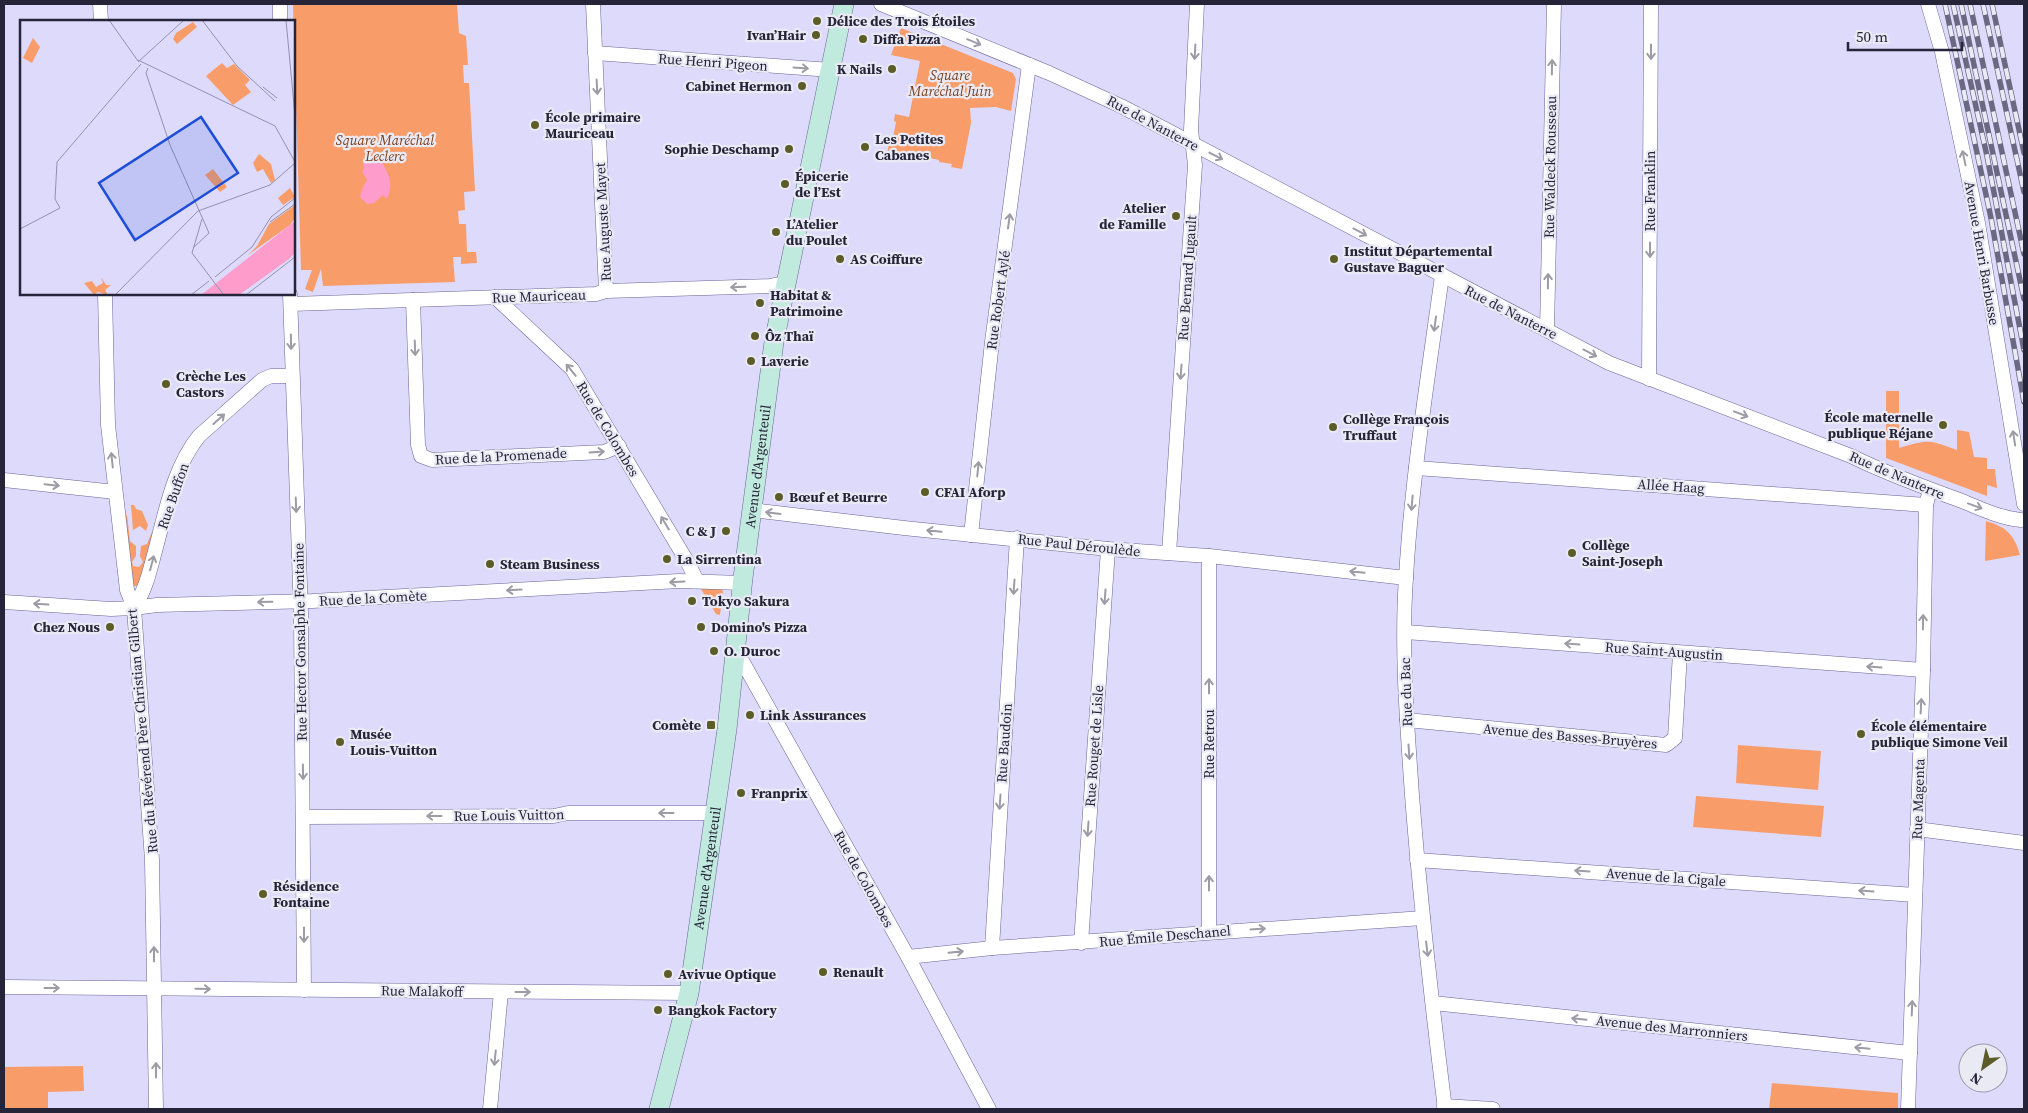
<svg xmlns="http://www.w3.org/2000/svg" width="2028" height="1113" viewBox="0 0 2028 1113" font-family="'Source Serif 4',serif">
<rect width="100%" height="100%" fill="#dddafc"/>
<!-- green -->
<g fill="#f89d69">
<path d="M293 4H457L459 33 466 36 468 65H463L464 83H469L475 191 464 192 465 210 458 211 459 224H466L467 252H476L477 263 461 264V257H453L455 282 323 286 321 269 313 292 305 289 312 270H301Z"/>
<path d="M901 28 1013 73 1016 79 1011 111 996 107 970 108 971 123 962 169 951 167 952 164 939 162V160L912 154 911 157 896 154V156L887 155 889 143H892L896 122 894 121 895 114 909 117 920 61 891 55Z"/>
<path d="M1886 391H1899V448C1929 440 1926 439 1957 450V430L1969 432 1974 457 1987 458V469H1995L1997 488 1987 485V496L1886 458Z"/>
<path d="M131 505H134L136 509 142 511 148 525 146 531 140 526 133 530Z"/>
<path d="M127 515 130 541 136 546V556L132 562 133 566 139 567 143 562 140 556 141 546 147 544 152 532 154 536 138 586H134L130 583 124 518Z"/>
<path d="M1986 521C2006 527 2014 534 2020 555L1985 561Z"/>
<path d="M702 587H720L723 591 720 615 716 614 701 589Z"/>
<path d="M1738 745 1821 751 1818 790 1736 783Z"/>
<path d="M1696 796 1824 806 1821 837 1693 827Z"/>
<path d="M83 1066 84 1091 48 1092V1109H4V1067Z"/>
<path d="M1772 1083 1898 1093V1109H1769Z"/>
</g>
<!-- water -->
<path fill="#fe9ccc" d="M378 156C387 171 395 181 387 199L383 195 374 203 367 204 360 197 362 189 367 180 362 171 364 168 363 164Z"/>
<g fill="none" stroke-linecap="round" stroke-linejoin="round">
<defs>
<g id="street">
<path d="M100 4 101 21"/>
<path d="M280 4V21"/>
<path d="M593 4 606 291"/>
<path d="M881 4 1049 73 1121 106 1609 363 1851 456C1887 474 1924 487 1962 501 1981 509 2001 518 2021 520"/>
<path d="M1928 4 1942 52 1978 223 2024 504"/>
<path d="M595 53 831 70"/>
<path d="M1442 276C1428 376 1412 476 1406 577 1401 649 1407 723 1412 795 1420 900 1432 1005 1445 1109"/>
<path d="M105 294 108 425 127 590 134 608 152 860 156 1109"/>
<path d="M290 294 301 615 304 990"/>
<path d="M495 297 572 369 688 563 697 581"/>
<path d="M413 300 418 445 421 456 432 460 604 452 619 446"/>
<path d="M291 304 596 294 606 291 770 286 787 283"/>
<path d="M1547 330 1554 4"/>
<path d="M1649 379 1651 4"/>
<path d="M1416 468 1926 505"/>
<path d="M4 480 115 492"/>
<path d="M752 510 904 528 1108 549 1209 556 1406 578"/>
<path d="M971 535 992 342 1029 65"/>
<path d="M1169 553 1195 165 1191 130 1197 4"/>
<path d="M4 602 111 609 134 608 157 605 312 601 679 581 743 583"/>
<path d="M134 608C145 591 149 574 154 555 165 515 173 468 199 436L262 380 271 376H291"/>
<path d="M1405 632 1923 670"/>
<path d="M736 650 908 957 989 1109"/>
<path d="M1407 720 1666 745 1675 738 1680 653"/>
<path d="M303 817 554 816 568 813H715"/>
<path d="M1917 829 2024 843"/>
<path d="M1417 860 1915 895"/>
<path d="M1209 932V556"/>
<path d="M1081 943 1108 549"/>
<path d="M992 948 1017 538"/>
<path d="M908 957 992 948 1423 918"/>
<path d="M4 987 689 993"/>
<path d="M1433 1003 1910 1053"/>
<path d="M1444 1106 1493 1109"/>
<path d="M490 1109 501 992"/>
<path d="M1908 1109 1923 670 1926 505 1930 490"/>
</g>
<g id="secondary">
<path id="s1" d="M659 1109 689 993 727 729 743 578 774 342 844 4"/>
</g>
</defs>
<!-- street casing -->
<use href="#street" stroke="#6a6395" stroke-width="15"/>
<!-- secondary casing -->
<use href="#secondary" stroke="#6a6395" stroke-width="20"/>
<!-- street -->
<use href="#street" stroke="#fff" stroke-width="14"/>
<!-- secondary -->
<use href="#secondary" stroke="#c1eade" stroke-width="19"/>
<defs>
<g id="rail">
<path d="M1945 4 1991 218 2024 402"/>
<path d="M1953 4 1987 156 2024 350"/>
<path d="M1961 4 2024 299"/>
<path d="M1970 4 2024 254"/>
<path d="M1983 4 2024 192"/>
<path d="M1992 4 2024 153"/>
</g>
</defs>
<!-- rail casing -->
<use href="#rail" stroke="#6b6882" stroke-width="5.5"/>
<!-- rail -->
<use href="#rail" stroke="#eaeaf5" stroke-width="4" stroke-dasharray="11" stroke-linecap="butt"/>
</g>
<!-- one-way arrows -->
<defs><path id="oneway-shaft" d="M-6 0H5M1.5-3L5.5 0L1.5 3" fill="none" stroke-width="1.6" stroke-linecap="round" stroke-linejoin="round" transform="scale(1.25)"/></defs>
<g stroke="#9d9ca6">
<use href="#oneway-shaft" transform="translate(974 42) rotate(22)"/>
<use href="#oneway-shaft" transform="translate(1195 52) rotate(93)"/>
<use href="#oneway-shaft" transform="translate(1651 52) rotate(90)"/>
<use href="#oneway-shaft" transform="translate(1552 67) rotate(-89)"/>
<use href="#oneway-shaft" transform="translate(801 68) rotate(4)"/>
<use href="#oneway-shaft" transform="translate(597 87) rotate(87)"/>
<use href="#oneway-shaft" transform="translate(1216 156) rotate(27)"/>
<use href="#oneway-shaft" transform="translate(1964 158) rotate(-102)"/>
<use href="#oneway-shaft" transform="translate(1009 221) rotate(-82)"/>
<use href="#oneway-shaft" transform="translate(1360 232) rotate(28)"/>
<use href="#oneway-shaft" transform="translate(1650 250) rotate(90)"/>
<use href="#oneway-shaft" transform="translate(1548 281) rotate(-89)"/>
<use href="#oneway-shaft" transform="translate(738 287) rotate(178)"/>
<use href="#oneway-shaft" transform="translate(1435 324) rotate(98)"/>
<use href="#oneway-shaft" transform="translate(291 342) rotate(89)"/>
<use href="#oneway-shaft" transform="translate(415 348) rotate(88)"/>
<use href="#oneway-shaft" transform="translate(1590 353) rotate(28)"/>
<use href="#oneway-shaft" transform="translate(571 370) rotate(-129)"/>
<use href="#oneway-shaft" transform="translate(1181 372) rotate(94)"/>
<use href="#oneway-shaft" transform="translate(1741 414) rotate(21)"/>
<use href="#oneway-shaft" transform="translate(219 419) rotate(-42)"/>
<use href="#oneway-shaft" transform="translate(2014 438) rotate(-99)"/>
<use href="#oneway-shaft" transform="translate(597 452) rotate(-4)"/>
<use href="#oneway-shaft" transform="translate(112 460) rotate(-96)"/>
<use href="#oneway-shaft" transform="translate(978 469) rotate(-84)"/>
<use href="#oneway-shaft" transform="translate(52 485) rotate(6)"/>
<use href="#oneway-shaft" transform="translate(1412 503) rotate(95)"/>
<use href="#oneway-shaft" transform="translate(296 505) rotate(88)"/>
<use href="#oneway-shaft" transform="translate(1975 506) rotate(20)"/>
<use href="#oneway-shaft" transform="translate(773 513) rotate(-173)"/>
<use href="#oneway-shaft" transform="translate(665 523) rotate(-121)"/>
<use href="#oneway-shaft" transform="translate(934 531) rotate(-174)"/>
<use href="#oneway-shaft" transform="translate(152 563) rotate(-75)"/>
<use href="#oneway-shaft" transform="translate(1357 572) rotate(-174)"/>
<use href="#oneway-shaft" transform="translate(677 582) rotate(177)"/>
<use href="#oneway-shaft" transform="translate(1014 587) rotate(94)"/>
<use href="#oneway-shaft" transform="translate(514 590) rotate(177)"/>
<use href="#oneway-shaft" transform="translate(1105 597) rotate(94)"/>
<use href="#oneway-shaft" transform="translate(265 602) rotate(179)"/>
<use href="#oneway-shaft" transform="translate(41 604) rotate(-177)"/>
<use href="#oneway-shaft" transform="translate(1923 622) rotate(-89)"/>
<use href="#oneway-shaft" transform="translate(1572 644) rotate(-176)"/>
<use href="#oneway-shaft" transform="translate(1874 667) rotate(-176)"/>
<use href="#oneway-shaft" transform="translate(1209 686) rotate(-90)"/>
<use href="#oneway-shaft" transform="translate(1921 706) rotate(-87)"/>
<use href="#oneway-shaft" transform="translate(1409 752) rotate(86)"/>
<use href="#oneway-shaft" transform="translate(303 772) rotate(89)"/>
<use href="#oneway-shaft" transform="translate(1000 802) rotate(94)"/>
<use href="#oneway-shaft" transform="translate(666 813) rotate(180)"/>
<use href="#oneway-shaft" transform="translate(434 816) rotate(-180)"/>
<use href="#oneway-shaft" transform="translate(1088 829) rotate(94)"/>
<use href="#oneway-shaft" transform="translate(1582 871) rotate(-176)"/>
<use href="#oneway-shaft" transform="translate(1209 883) rotate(-90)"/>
<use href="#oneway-shaft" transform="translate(1866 891) rotate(-176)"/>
<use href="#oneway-shaft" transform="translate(1258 929) rotate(-4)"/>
<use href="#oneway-shaft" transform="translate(304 935) rotate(90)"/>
<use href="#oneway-shaft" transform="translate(1427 949) rotate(83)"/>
<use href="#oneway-shaft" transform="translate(956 952) rotate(-6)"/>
<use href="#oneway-shaft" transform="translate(154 954) rotate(-90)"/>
<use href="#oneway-shaft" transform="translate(52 988)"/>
<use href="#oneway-shaft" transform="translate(203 989) rotate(1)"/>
<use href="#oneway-shaft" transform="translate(523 992)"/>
<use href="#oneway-shaft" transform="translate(1912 1008) rotate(-88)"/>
<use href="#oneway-shaft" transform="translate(1579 1019) rotate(-174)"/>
<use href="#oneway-shaft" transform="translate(1862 1048) rotate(-174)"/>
<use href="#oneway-shaft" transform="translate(495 1058) rotate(96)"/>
<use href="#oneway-shaft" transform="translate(156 1070) rotate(-90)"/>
</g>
<!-- markers -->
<g fill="#5c5c29" stroke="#eaeaf5" stroke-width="2">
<circle cx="817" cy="21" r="5"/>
<circle cx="816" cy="35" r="5"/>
<circle cx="863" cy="39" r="5"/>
<circle cx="892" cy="69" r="5"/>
<circle cx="802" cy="86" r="5"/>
<circle cx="535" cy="125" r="5"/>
<circle cx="865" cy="147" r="5"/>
<circle cx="789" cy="149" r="5"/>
<circle cx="785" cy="184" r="5"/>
<circle cx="1176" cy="216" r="5"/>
<circle cx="776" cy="232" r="5"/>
<circle cx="840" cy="259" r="5"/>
<circle cx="1334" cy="259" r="5"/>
<circle cx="760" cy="303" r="5"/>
<circle cx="755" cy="336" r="5"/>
<circle cx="751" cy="361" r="5"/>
<circle cx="166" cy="384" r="5"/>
<circle cx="1943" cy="425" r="5"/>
<circle cx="1333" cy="427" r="5"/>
<circle cx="925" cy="492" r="5"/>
<circle cx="779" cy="497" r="5"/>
<circle cx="726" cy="531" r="5"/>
<circle cx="1572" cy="553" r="5"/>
<circle cx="667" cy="559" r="5"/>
<circle cx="490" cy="564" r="5"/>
<circle cx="692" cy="601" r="5"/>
<circle cx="110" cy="627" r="5"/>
<circle cx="701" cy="627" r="5"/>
<circle cx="714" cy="651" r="5"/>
<circle cx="750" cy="715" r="5"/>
<rect x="706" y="720" width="10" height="10" rx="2.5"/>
<circle cx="1861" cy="734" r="5"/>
<circle cx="340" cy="742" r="5"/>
<circle cx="741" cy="793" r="5"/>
<circle cx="263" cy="894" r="5"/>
<circle cx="823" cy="972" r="5"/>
<circle cx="668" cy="974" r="5"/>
<circle cx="658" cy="1010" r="5"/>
</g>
<g text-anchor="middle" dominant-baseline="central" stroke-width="4.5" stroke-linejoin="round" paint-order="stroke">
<!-- poi labels -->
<g font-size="14" font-weight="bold" fill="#262439" stroke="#eaeaf5" text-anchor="start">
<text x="827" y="21">Délice des Trois Étoiles</text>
<text x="806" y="35" text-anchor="end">Ivan’Hair</text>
<text x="873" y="39">Diffa Pizza</text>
<text x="882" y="69" text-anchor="end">K Nails</text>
<text x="792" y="86" text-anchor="end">Cabinet Hermon</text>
<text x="545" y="117">École primaire<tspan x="545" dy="16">Mauriceau</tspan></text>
<text x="875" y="139">Les Petites<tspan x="875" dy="16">Cabanes</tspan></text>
<text x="779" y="149" text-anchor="end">Sophie Deschamp</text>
<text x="795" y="176">Épicerie<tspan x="795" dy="16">de l’Est</tspan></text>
<text x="1166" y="208" text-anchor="end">Atelier<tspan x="1166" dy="16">de Famille</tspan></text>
<text x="786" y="224">L’Atelier<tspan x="786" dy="16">du Poulet</tspan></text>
<text x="1344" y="251">Institut Départemental<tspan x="1344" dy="16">Gustave Baguer</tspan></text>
<text x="850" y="259">AS Coiffure</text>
<text x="770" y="295">Habitat &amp;<tspan x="770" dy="16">Patrimoine</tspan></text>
<text x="765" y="336">Ôz Thaï</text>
<text x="761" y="361">Laverie</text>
<text x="176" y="376">Crèche Les<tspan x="176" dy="16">Castors</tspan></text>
<text x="1933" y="417" text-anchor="end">École maternelle<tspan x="1933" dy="16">publique Réjane</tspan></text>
<text x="1343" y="419">Collège François<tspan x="1343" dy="16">Truffaut</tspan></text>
<text x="935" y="492">CFAI Aforp</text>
<text x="789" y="497">Bœuf et Beurre</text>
<text x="716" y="531" text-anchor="end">C &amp; J</text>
<text x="1582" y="545">Collège<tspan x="1582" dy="16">Saint-Joseph</tspan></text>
<text x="677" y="559">La Sirrentina</text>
<text x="500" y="564">Steam Business</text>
<text x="702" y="601">Tokyo Sakura</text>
<text x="100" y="627" text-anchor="end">Chez Nous</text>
<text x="711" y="627">Domino's Pizza</text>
<text x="724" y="651">O. Duroc</text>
<text x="760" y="715">Link Assurances</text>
<text x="701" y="725" text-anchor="end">Comète</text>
<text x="1871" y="726">École élémentaire<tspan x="1871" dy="16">publique Simone Veil</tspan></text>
<text x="350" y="734">Musée<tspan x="350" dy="16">Louis-Vuitton</tspan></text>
<text x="751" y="793">Franprix</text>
<text x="273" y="886">Résidence<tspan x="273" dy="16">Fontaine</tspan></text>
<text x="833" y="972">Renault</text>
<text x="678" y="974">Avivue Optique</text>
<text x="668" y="1010">Bangkok Factory</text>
</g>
<!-- street labels -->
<g font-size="14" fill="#262439" stroke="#eaeaf5">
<text transform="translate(713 62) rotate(4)">Rue Henri Pigeon</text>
<text transform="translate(1153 123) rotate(28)">Rue de Nanterre</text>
<text transform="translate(1550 167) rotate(-89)">Rue Waldeck Rousseau</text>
<text transform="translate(1650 191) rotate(-90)">Rue Franklin</text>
<text transform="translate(603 222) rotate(-93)">Rue Auguste Mayet</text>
<text transform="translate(1982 253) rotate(80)">Avenue Henri Barbusse</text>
<text transform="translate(1187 278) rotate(-86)">Rue Bernard Jugault</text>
<text transform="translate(539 296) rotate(-2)">Rue Mauriceau</text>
<text transform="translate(998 300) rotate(-82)">Rue Robert Aylé</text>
<text transform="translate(1511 312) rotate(27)">Rue de Nanterre</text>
<text transform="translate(608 429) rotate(59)">Rue de Colombes</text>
<text transform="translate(501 456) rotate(-3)">Rue de la Promenade</text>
<text stroke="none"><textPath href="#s1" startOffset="651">Avenue d'Argenteuil</textPath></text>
<text transform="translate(1897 475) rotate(23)">Rue de Nanterre</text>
<text transform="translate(1671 486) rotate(4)">Allée Haag</text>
<text transform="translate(173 496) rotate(-71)">Rue Buffon</text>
<text transform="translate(1079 545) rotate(6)">Rue Paul Déroulède</text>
<text transform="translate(373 598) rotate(-3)">Rue de la Comète</text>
<text transform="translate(300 642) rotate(-91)">Rue Hector Gonsalphe Fontaine</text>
<text transform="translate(1664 651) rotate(4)">Rue Saint-Augustin</text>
<text transform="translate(1406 692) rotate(-92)">Rue du Bac</text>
<text transform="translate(142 731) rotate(-95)">Rue du Révérend Père Christian Gilbert</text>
<text transform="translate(1570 736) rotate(5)">Avenue des Basses-Bruyères</text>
<text transform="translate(1004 743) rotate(-86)">Rue Baudoin</text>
<text transform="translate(1209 744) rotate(-90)">Rue Retrou</text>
<text transform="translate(1094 746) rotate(-86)">Rue Rouget de Lisle</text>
<text transform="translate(1918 799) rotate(-88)">Rue Magenta</text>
<text transform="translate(509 815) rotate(-1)">Rue Louis Vuitton</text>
<text stroke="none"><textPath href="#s1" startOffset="246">Avenue d'Argenteuil</textPath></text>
<text transform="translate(1666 877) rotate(4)">Avenue de la Cigale</text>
<text transform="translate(864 879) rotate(61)">Rue de Colombes</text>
<text transform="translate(1165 936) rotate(-5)">Rue Émile Deschanel</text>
<text transform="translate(422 991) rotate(1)">Rue Malakoff</text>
<text transform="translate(1672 1028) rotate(6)">Avenue des Marronniers</text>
</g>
<!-- park labels -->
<g font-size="14" font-style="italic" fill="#793e1a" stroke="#eaeaf5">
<text x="950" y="75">Square<tspan x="950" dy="16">Maréchal Juin</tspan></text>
<text x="385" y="140">Square Maréchal<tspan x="385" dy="16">Leclerc</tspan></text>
</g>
</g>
<!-- overview -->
<g transform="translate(20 20)">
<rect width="275" height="275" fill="#dddafc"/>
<path d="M173 2 177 7 157 24 153 19 156 13ZM13 18 20 27 12 43 3 38ZM202 43 207 48 214 44 230 60 225 65 231 72 213 85 186 56ZM239 134 251 144 255 160 251 163 243 149 237 152 233 143ZM193 149 207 167 200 172 185 155ZM270 168 275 177 263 185 258 178ZM275 185V198L270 205 228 235 237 226 249 204ZM81 257 86 265H91L85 270 88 275 78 272 74 275 64 263 72 261 76 267 83 263Z" fill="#f89d69"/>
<path d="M275 201V233L269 239 219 275H181Z" fill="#fe9ccc"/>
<path fill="none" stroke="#9491ae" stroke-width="1" d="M89 0 118 41M182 0 217 46 255 81M266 0 275 96M118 40 255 106 275 142M118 42 164 0M128 48 126 53 150 125 189 213 173 228M243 67 257 78M182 199 172 233 194 262M250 202 275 184M0 209 40 188 35 179 37 142 121 44M195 257 232 227 251 197 275 178M193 261 204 275M95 275 178 191 250 165 275 143M171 275 189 261M226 275 275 237"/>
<path fill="#1d4ed8" fill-opacity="0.15" stroke="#1d4ed8" stroke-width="2.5" d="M181 97 218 153 115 220 79 163Z"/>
<rect width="275" height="275" fill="none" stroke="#262439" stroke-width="2.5"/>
</g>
<!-- border -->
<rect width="2028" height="1113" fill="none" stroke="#262439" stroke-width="10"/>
<!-- north arrow -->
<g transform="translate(1983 1068) rotate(213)"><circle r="24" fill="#eaeaf5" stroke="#9c9baa"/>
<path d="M0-4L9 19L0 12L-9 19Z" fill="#5c5c29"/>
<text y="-8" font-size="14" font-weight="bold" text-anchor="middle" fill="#262439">N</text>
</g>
<!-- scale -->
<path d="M1848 42v8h114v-8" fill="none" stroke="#262439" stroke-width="2.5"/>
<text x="1856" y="42" font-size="15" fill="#262439" stroke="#eaeaf5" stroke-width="4" paint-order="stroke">50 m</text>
</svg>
